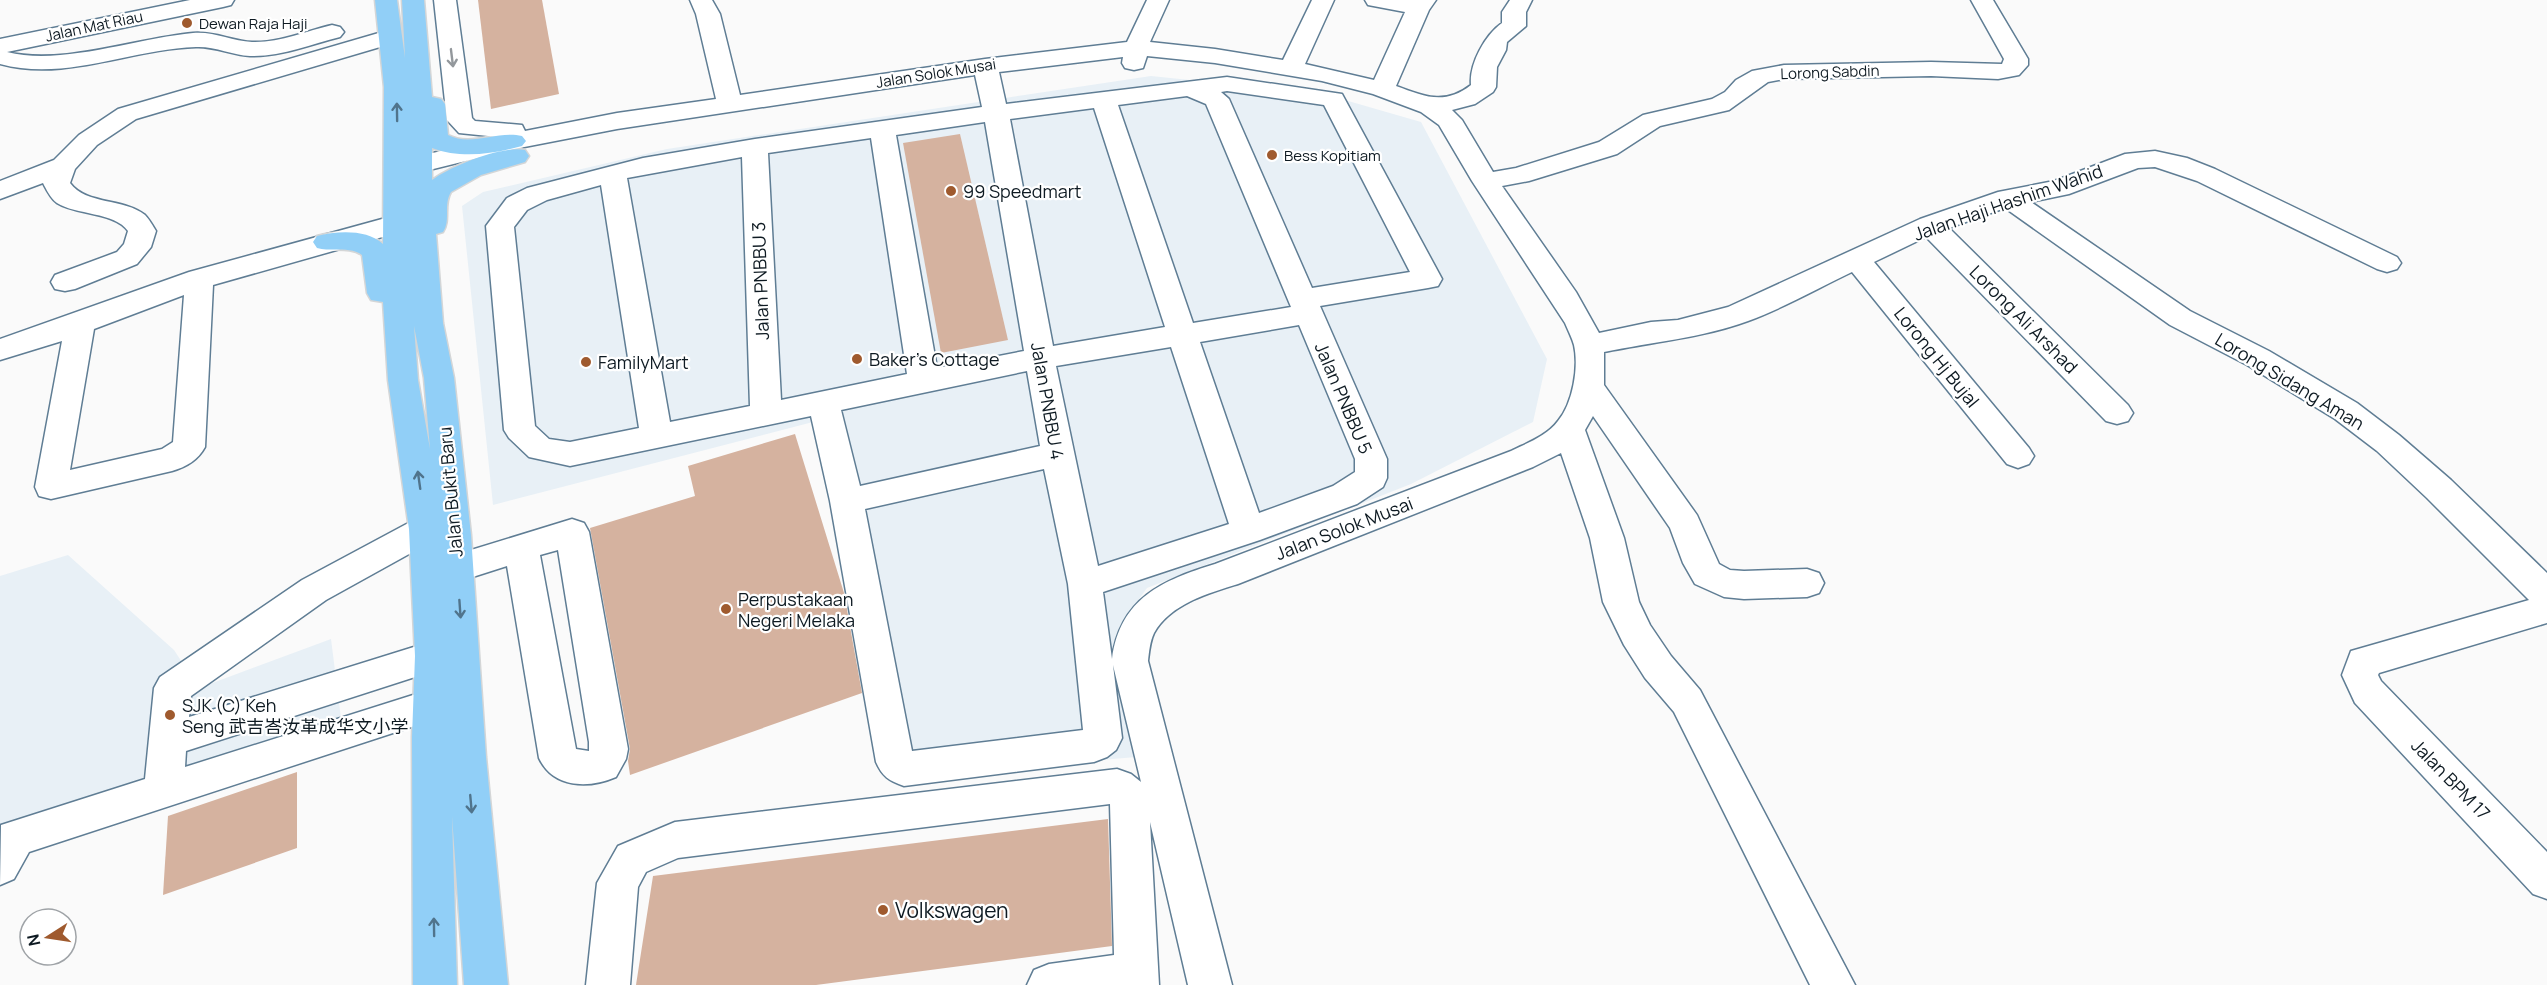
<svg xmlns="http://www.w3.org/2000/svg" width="2547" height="985" viewBox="0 0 2547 985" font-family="Manrope,'Noto Sans SC',sans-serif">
<rect width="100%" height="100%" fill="#fafafa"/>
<!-- built -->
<g fill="#e8f0f6">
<path d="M1151 76 1324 94 1421 122 1547 359 1533 422 1411 484 1147 588 1129 613 1148 756 911 776 813 422 493 505 462 206 483 192 667 149Z"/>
<path d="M68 555 174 650 199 688 331 639 344 742 0 859V576Z"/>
</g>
<!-- building -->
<g fill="#d5b29f">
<path d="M478 0H542L559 94 491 109Z"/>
<path d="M960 134 1008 340 941 353 903 143Z"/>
<path d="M795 434 844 593 862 693 630 775 628 761 630 749 590 528 695 496 688 466Z"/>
<path d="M297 772V848L163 895 168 816Z"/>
<path d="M1108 819 1112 946 816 985H636L653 876Z"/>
</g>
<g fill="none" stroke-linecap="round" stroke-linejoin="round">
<defs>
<g id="minor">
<path d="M190 0H234L231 5 223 7 7 52C62 66 137 38 193 33 213 31 232 41 252 42 279 43 306 31 332 25L340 27 344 32 340 37C311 44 281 57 250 56 232 55 214 46 196 47 131 49 65 82 0 64V39Z"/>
<path d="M434 0H456L472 118 475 121 522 125 525 131 617 113 716 99 696 14 690 0H712L720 14 740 95 985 59 1127 42 1147 0H1169L1150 42 1215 49 1283 60 1312 0H1334L1305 64 1374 80 1405 12 1368 5 1365 0H1436L1429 10 1396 86C1424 96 1444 106 1471 85 1469 64 1485 35 1502 23V12L1510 0H1532L1526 12V26L1507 42 1506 50 1497 67 1496 87 1493 92 1475 104 1452 110 1462 120 1493 172 1516 168 1599 142 1643 115 1712 99 1725 92 1736 80 1752 71 1784 65 1931 62 2002 64 2004 59 1971 0H1993L2028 59V65L2019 75 1998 79 1931 76 1784 79 1768 82 1729 110 1660 126 1617 154 1529 181 1502 186 1576 292 1599 333 1651 322 1678 320 1728 307 1920 219 1998 192 2054 181 2125 154 2155 151 2187 158 2215 169 2397 257 2401 263 2397 269 2387 272 2377 269 2197 181 2155 167 2138 168 2069 194 2031 202 2190 311 2269 351 2357 403 2399 435 2451 480 2547 573V623L2379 673 2378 675 2381 681 2547 852V899L2533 894 2355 703 2342 675 2351 651 2529 600 2427 498 2377 451 2335 419 2247 365 2170 325 2005 208 1949 228 2128 405 2133 413 2128 421 2117 424 2106 421 1926 237 1874 262 2029 448 2034 456 2029 464 2018 468 2007 464 1852 272C1818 288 1784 308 1748 321 1702 338 1652 342 1604 352V385L1697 515 1719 564 1730 570 1744 571 1807 569 1819 573 1824 583 1819 593 1807 597 1744 599 1724 597 1695 584 1683 563 1670 528 1593 416 1585 430 1624 538 1639 602 1650 625 1671 656 1700 690 1855 985H1810L1674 712 1645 678 1624 645 1603 602 1590 538 1561 453 1533 467 1238 584C1209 593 1170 604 1154 633 1150 641 1149 652 1148 661L1232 985H1188L1150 822 1159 985H1027L1034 970 1049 964 1114 955 1110 804 678 858 646 872 638 887 630 985H586L597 883 618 846 675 822 1117 769 1131 774 1141 782 1113 665 1122 738 1116 750 1107 757 1094 762 904 786C889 781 882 776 876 762L830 501 811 416 570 466 529 457 509 438 504 430 486 226 507 198 527 188 643 158 755 139 982 107 975 75 617 129 514 149 397 178 388 176 384 170 388 164 498 137 459 133 447 120ZM1147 56 1215 63 1322 81 1373 94 1421 112 1439 125 1472 181 1565 323C1568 330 1572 338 1574 345 1579 367 1573 403 1558 421 1547 436 1527 443 1511 451L1215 564C1163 580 1120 598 1112 659L1103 592 1260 540 1357 504 1383 487 1387 478V459L1320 306 1428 288 1438 286 1442 279 1342 94 1227 77 1006 104 999 72 1123 57 1122 63 1125 68 1134 70 1143 68ZM1227 91 1324 105 1410 272 1312 288 1229 99 1221 92ZM1187 96 1206 104 1291 307 1193 323 1118 105ZM1094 108 1165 327 1053 346 1010 119ZM985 122 1024 351 937 368 896 135ZM871 138 907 374 781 400 768 153ZM742 157 750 406 670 422 627 178ZM601 185 639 428 570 442 549 439 535 426 514 227 527 210 547 200ZM1299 325 1355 459V472L1333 486 1259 513 1200 342ZM1171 347 1229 524 1098 566 1056 366ZM1027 371 1040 446 860 486 841 410ZM1044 469 1068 584 1083 730 912 751 865 509Z"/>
<path d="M389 30 397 32 401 37 397 42 136 119 97 145 75 169 70 183C86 205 124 198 145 215 149 219 153 226 156 231L151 247 137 264 75 289 65 291 55 289 51 282 55 275 117 252 124 244 128 231C115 212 75 215 57 203 51 199 46 189 43 183L0 199V181L54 160 79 135 118 109Z"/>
<path d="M422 208 432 211 436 217 432 223 213 285 205 447C198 460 186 467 172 471L51 499 39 496 35 487 62 341 0 360V339L189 272ZM184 295 173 442 162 449 70 470 94 329Z"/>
<path d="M426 516 438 520 443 529 438 538 326 600 191 696 189 717 433 641 446 645 451 656 446 667 186 751 185 767 432 689 445 694 451 705 445 716 29 852 14 879 0 885 1 825 145 779 154 688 160 677 302 580 414 520Z"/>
<path d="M572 519 584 523 589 532 628 749 626 759 616 777C588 789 553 788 539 758L507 566 457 582 445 578 440 568 445 558ZM558 550 589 742V751L576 749 540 555Z"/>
</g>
<path id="major" d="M375 0H397L405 58 402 0H424L432 97 441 99 445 104 448 135C471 147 498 130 522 136L526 141 522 146C493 154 461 159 432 148V180C451 166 502 145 525 150L529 156 525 162 481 175 451 192C443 205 451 220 443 232L436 234 443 323 454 378 471 535 486 757 508 985H464L452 816 457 985H413L412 737 415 656 409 529 388 380 383 302 371 300 367 293 362 255C349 246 332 252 317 248L313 242 317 236C337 231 367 229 383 244L384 87ZM414 326 424 378 430 449 418 380Z"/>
</defs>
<!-- minor casing -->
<use href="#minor" stroke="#5f7d94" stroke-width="3"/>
<!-- major casing -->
<use href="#major" stroke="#d4d6d7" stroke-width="3"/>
<!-- minor -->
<use href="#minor" fill="#fff" fill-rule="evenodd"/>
<!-- major -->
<use href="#major" fill="#91cff7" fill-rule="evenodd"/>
</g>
<!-- one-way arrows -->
<defs><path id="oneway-shaft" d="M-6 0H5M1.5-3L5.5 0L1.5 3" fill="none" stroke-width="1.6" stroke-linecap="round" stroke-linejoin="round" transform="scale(1.5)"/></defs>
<use stroke="#93989c" href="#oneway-shaft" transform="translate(452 58) rotate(83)"/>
<g stroke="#50748c">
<use href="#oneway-shaft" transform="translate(397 112) rotate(-91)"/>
<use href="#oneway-shaft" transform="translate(419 480) rotate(-98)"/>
<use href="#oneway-shaft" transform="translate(460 609) rotate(86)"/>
<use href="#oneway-shaft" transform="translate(471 804) rotate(85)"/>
<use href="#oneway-shaft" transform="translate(434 927) rotate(-91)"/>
</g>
<!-- markers -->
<g fill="#9f5a2e" stroke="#fff" stroke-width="2">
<circle cx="187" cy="23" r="6"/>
<circle cx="1272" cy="155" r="6"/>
<circle cx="951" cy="191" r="6"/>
<circle cx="857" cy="359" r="6"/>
<circle cx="586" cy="362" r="6"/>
<circle cx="726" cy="609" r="6"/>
<circle cx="170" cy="715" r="6"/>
<circle cx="883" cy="910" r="6"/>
</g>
<g text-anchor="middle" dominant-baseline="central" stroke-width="4.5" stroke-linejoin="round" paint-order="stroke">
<!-- far-poi labels -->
<g font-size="15" fill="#0e1a22" stroke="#fff" text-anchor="start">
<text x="199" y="23">Dewan Raja Haji</text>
<text x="1284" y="155">Bess Kopitiam</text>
</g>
<!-- far-street labels -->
<g font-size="15" fill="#0e1a22" stroke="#fff">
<text transform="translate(94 26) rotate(-12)">Jalan Mat Riau</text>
<text transform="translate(1830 72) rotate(-2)">Lorong Sabdin</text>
<text transform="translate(936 73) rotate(-9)">Jalan Solok Musai</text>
</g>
<!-- poi labels -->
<g font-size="18" fill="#0e1a22" stroke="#fff" text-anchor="start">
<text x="963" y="191">99 Speedmart</text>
<text x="869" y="359">Baker's Cottage</text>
<text x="598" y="362">FamilyMart</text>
<text x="738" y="599">Perpustakaan<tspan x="738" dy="21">Negeri Melaka</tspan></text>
<text x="182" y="705">SJK (C) Keh<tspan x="182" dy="21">Seng 武吉峇汝革成华文小学</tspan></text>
</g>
<!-- street labels -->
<g font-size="18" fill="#0e1a22" stroke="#fff">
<text transform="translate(2008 202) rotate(-19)">Jalan Haji Hashim Wahid</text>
<text transform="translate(760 281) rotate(-92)">Jalan PNBBU 3</text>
<text transform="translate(2024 319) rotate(45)">Lorong Ali Arshad</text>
<text transform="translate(1937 357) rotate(51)">Lorong Hj Bujal</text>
<text transform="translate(2290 381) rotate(31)">Lorong Sidang Aman</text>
<text transform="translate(1344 398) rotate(67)">Jalan PNBBU 5</text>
<text transform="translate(1048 401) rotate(80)">Jalan PNBBU 4</text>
<text transform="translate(450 492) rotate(-95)">Jalan Bukit Baru</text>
<text transform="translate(1344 528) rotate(-21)">Jalan Solok Musai</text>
<text transform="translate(2451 779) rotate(46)">Jalan BPM 17</text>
</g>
<!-- near-poi labels -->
<g font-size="21" fill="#0e1a22" stroke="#fff" text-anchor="start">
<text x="895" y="910">Volkswagen</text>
</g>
</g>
<!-- north arrow -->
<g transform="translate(48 937) rotate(258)"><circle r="28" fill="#ffffff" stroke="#9fa3a7" stroke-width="1.5"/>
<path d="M0-4.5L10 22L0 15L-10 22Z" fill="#9f5a2e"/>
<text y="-9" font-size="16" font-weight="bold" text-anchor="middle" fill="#0e1a22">N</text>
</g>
</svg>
